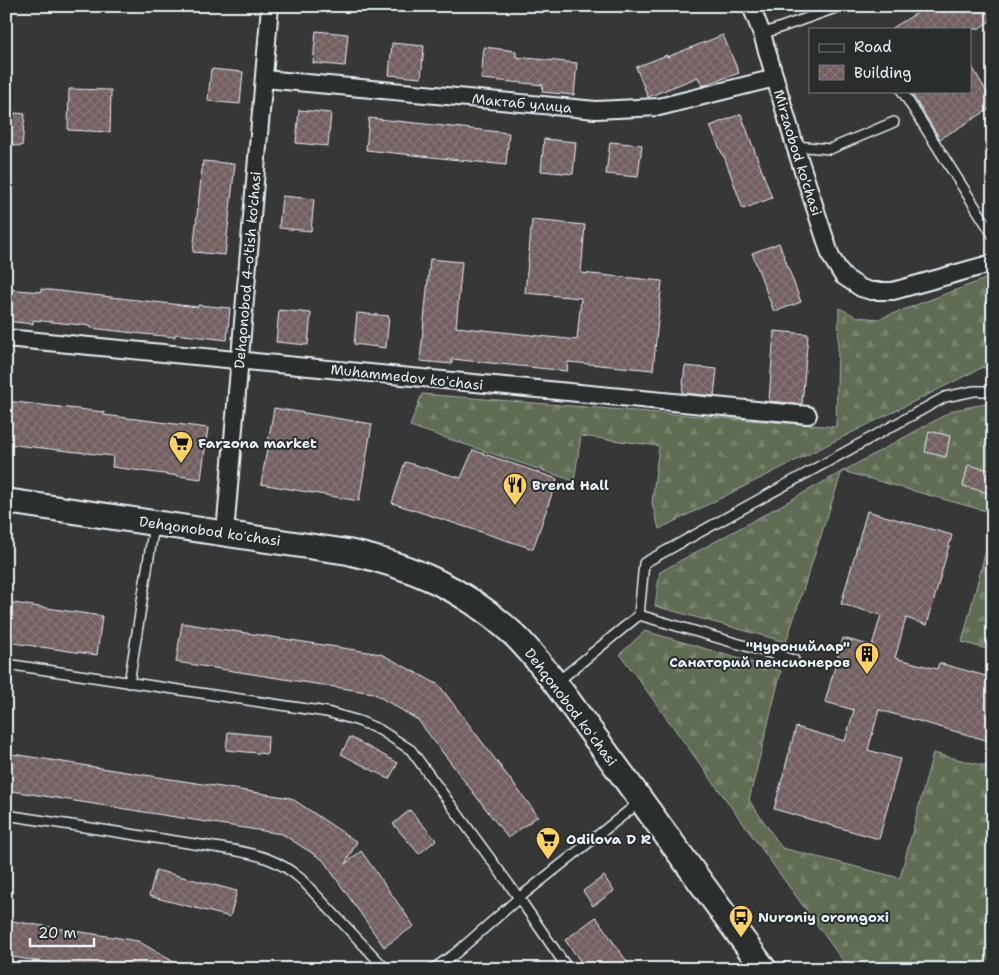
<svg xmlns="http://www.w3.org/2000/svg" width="999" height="975" viewBox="0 0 999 975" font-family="'Shantell Sans',sans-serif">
<defs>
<pattern id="forest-firs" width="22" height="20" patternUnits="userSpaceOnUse" patternTransform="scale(1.25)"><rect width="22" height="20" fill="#606c53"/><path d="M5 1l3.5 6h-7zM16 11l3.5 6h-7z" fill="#77816c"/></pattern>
<pattern id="building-cross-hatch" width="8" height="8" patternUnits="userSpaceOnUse" patternTransform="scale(1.25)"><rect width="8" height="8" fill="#725f5e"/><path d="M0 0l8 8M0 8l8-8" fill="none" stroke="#867676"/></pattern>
</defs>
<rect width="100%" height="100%" fill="#383738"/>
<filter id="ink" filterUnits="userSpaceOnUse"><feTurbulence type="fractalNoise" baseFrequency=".02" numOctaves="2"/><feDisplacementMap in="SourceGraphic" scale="10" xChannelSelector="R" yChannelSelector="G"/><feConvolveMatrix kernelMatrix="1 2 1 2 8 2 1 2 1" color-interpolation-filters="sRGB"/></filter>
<g filter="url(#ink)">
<!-- forest -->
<g fill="url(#forest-firs)" stroke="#a4aea6">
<path d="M993 276V373L983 367 659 529 652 503 659 446 581 436 574 481 410 426 422 394 836 427 839 308 857 317 879 319Z"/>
<path d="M985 404 993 405V513L842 471 786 642 655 606 660 572 954 410Z"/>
<path d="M993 523V651L962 642Z"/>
<path d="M645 631 781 671 749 800 782 848 900 878 933 753 993 768V956L973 969H849L620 654Z"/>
</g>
<!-- building -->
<g fill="url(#building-cross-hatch)" stroke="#e8f1f8">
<path d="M928 6H993V19L978 29H891Z"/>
<path d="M316 31 348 34 345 66 313 63Z"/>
<path d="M723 35 739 73 702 86 698 77 648 97 636 67 667 55V57Z"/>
<path d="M392 43 424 46 421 78 389 75Z"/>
<path d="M484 47 516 51V57L577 63 574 95 542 92 543 85 481 79Z"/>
<path d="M970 63 993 103V107L940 139 910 91H970Z"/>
<path d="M211 69 243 72 240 104 208 101Z"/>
<path d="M69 89 111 90 110 132 68 130Z"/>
<path d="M299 110 331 113 328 146 296 143Z"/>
<path d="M6 112 25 114 22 146 6 145Z"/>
<path d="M741 114 772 198 743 209 724 156H723L710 126Z"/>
<path d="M369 118 509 133 506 165 366 150Z"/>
<path d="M544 139 576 142 573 174 541 171Z"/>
<path d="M610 142 642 145 638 177 606 174Z"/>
<path d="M203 161 235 164 225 255 193 252Z"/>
<path d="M282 196 314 199 311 231 279 228Z"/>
<path d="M532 220 585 225 581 273 662 281 653 370 568 362 567 371 452 359V364L420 361 430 259 462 262 456 327 577 340 581 298 525 293Z"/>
<path d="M779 243 801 302 774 312 752 253Z"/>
<path d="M6 289 41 292V289L198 307V305L230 308 227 340 175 334V337L143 334 91 328V326L33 320V324L6 321Z"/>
<path d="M279 310 311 313 308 345 276 342Z"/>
<path d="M357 313 389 316 386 348 354 344Z"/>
<path d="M774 331 808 334 802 404 769 401Z"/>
<path d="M685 366 717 369 714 396 682 393Z"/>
<path d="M6 401 104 412V415L208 428 201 479 112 467 113 456 6 444Z"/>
<path d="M274 408 372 424 359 501 261 484Z"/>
<path d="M929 431 950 436 946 457 925 452Z"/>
<path d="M473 450 557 479 533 549 392 503 405 462 461 478Z"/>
<path d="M968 465 993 471V494L963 486Z"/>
<path d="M867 511 952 535 927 625 906 618 895 658 937 669 939 663 993 678V742L879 710 868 750 900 759 879 839 774 809 796 727 845 741 854 710 825 702 843 638 872 646 881 615 841 604Z"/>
<path d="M6 602 102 616 97 655 6 642Z"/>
<path d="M182 623 381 654 439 685 538 816 508 838 418 720 373 693 176 662Z"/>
<path d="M228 732 268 736 267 754 226 750Z"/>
<path d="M350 737 398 763 389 779 341 754Z"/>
<path d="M6 753 291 798 357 842 345 864 361 851 414 926 384 947 323 860 282 834 6 790Z"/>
<path d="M410 810 436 840 419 854 393 824Z"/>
<path d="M156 870 237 891 230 917 149 896Z"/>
<path d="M604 876 614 891 593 906 583 891Z"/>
<path d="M596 917 632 969H586L565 940Z"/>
<path d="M6 920 138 941 186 969H88L6 956Z"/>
</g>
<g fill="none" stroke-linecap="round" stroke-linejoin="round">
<defs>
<g id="service">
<path d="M762 34 841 6"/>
<path d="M902 91 993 235"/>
<path d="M795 146 830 149 894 122"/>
<path d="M639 615 794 660"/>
<path d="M6 664 327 712 359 721 380 730 411 750 519 898 568 969"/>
<path d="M129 683 154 525"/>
<path d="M556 683 639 615 644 563 945 397 974 391H993"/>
<path d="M6 815 227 849C257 854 278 859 301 879L386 969"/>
<path d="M433 969 456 953 519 898 641 801"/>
</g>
<g id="minor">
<path id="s1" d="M751 6 762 34 795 146 831 257 843 276 861 288 871 291H893L993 263"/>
<path id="s2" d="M264 79 596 110 659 107 775 78"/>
<path d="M6 338C274 362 541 391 808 415"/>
<path id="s3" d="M225 533 270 6"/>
</g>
<path id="secondary" d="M6 501 348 552C411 566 463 588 511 632 528 647 542 666 556 684L764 969"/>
</defs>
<!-- service casing -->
<use href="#service" stroke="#e8f1f8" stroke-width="12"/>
<!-- minor casing -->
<use href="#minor" stroke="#e8f1f8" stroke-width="20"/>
<!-- secondary casing -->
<use href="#secondary" stroke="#e8f1f8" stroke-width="28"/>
<!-- service -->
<use href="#service" stroke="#2a2d2e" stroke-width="9"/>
<!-- minor -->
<use href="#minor" stroke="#2a2d2e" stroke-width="16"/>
<!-- secondary -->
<use href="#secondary" stroke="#2a2d2e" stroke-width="24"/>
</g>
</g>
<!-- icons -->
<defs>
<symbol id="supermarket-pin" viewBox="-11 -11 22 30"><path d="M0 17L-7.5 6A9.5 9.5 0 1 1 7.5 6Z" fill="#ffd166" stroke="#2a2d2e"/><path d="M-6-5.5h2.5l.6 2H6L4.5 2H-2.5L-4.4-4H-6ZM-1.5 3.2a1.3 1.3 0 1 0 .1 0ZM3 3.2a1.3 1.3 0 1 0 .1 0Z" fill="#111"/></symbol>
<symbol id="restaurant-pin" viewBox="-11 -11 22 30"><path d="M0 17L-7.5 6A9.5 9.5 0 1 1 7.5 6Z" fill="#ffd166" stroke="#2a2d2e"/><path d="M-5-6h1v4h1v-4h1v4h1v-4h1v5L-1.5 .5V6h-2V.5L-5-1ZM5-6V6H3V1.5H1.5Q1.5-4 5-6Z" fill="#111"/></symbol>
<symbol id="building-pin" viewBox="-11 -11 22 30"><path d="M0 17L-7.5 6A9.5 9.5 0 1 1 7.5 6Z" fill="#ffd166" stroke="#2a2d2e"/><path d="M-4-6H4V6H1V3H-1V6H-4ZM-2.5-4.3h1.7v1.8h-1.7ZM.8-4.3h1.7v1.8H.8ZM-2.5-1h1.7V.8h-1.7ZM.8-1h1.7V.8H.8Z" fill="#111"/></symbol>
<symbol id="bus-pin" viewBox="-11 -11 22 30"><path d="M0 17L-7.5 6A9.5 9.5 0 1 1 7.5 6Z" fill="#ffd166" stroke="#2a2d2e"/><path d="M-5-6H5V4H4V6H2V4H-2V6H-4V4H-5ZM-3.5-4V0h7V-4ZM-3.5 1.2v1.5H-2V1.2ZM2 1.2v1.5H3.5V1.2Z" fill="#111"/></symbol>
</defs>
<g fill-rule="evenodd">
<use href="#supermarket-pin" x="167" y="429" width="28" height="38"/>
<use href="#restaurant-pin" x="501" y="471" width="28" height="38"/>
<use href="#building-pin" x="853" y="640" width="28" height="38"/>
<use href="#supermarket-pin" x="534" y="825" width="28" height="38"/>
<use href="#bus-pin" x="727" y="903" width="28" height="38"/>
</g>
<g text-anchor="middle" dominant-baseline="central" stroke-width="4" stroke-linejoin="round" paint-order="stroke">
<!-- street labels -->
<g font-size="14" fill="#e8f1f8" stroke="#2a2d2e">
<text stroke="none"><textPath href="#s2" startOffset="259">Мактаб улица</textPath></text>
<text stroke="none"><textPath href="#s1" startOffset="154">Mirzaobod ko'chasi</textPath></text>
<text stroke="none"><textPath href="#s3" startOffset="264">Dehqonobod 4-o'tish ko'chasi</textPath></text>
<text transform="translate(407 377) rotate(6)">Muhammedov koʻchasi</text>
<text transform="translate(210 531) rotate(8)">Dehqonobod koʻchasi</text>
<text transform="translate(571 707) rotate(53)">Dehqonobod koʻchasi</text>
</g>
<!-- poi labels -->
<g font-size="14" font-weight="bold" fill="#e8f1f8" stroke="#2a2d2e" text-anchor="start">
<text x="198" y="443">Farzona market</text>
<text x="532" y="485">Brend Hall</text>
<text x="850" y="646" text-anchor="end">"Нуронийлар"<tspan x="850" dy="16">Санаторий пенсионеров</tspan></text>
<text x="566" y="839">Odilova D R</text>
<text x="758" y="917">Nuroniy oromgoxi</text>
</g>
</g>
<!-- margin -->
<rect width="999" height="975" fill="none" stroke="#2a2d2e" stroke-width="25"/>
<rect x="12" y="12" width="974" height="950" fill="none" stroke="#e8f1f8" stroke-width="2" filter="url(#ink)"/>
<!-- legend -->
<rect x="809" y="28" width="162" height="65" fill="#2a2d2e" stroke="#767b7f"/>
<rect x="819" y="44" width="25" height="8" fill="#2a2d2e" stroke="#767b7f"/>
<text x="854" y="52" font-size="15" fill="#e8f1f8">Road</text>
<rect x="819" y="65" width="25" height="15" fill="url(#building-cross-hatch)" stroke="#767b7f"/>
<text x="854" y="78" font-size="15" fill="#e8f1f8">Building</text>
<!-- scale -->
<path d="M30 938v8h64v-8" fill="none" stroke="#e8f1f8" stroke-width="2.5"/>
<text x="38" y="938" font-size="15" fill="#e8f1f8" stroke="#2a2d2e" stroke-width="4" paint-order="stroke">20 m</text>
</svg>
